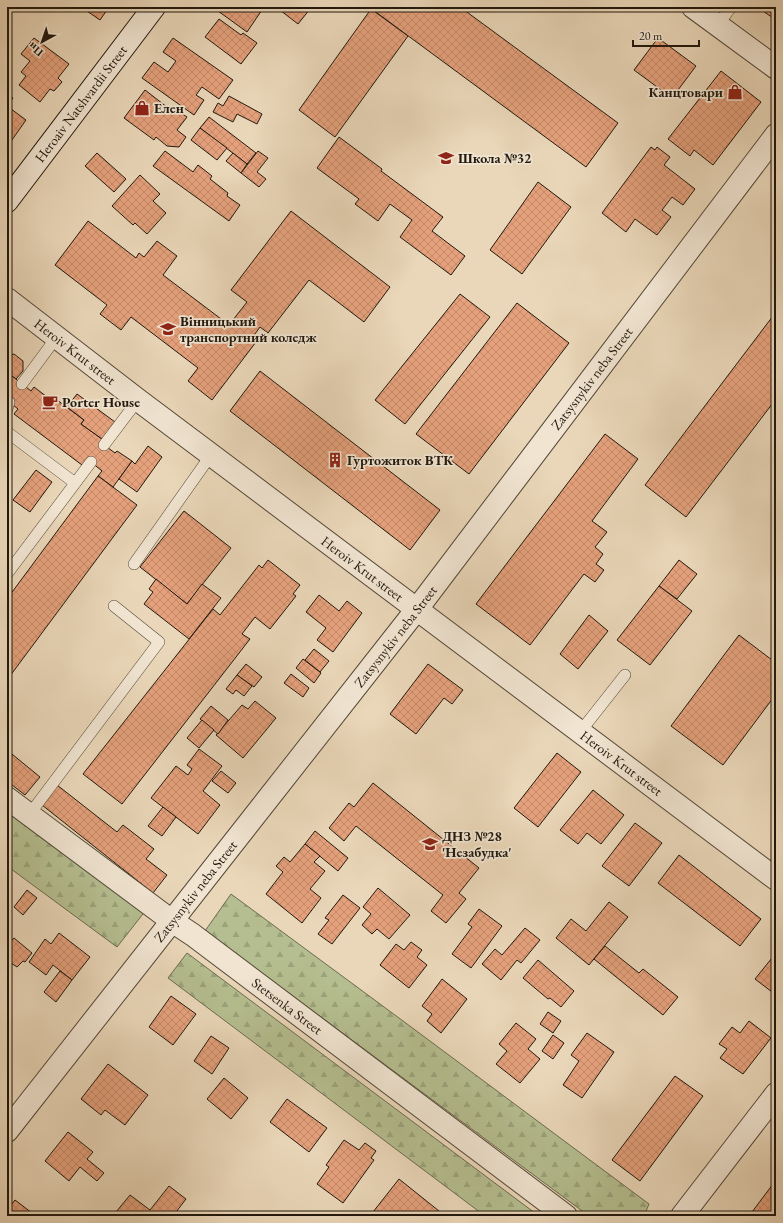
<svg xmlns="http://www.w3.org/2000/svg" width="783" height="1223" viewBox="0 0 783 1223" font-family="'EB Garamond',serif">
<defs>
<pattern id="forest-firs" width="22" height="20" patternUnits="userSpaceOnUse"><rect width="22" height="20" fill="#b5be90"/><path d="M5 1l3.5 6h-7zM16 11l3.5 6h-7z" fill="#9ba37b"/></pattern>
<pattern id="building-cross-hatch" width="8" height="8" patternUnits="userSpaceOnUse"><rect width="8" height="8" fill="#e5a17c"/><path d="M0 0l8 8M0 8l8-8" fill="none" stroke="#c48a6a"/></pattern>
</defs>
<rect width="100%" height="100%" fill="#ead7b9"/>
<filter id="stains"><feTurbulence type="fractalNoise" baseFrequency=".005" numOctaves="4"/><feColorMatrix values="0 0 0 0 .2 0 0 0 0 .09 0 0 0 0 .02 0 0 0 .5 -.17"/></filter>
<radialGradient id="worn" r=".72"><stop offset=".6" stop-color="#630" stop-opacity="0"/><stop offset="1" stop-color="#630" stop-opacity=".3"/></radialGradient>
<!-- forest -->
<g fill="url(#forest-firs)" stroke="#6b6b4e">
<path d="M7 798 150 905 117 947 7 866Z"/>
<path d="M231 894 399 1018 649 1204 644 1216H589L205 931Z"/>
<path d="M187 953 539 1216H485L168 978Z"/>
</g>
<!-- building -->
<g fill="url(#building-cross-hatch)" stroke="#21180d">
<path d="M81 7H109L100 20Z"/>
<path d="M221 7H264L247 32 218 11Z"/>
<path d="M276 7H307L310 9 298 24Z"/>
<path d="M369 7H460L618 123 586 167Z"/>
<path d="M761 7H776V20L760 9Z"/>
<path d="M371 9 408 36 335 137 299 110Z"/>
<path d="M219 19 241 35 243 33 257 43 241 64 205 37Z"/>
<path d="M34 38 69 64 58 78 62 82 54 91 50 89 40 102 19 85 26 76 21 72 30 61 21 54Z"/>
<path d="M173 38 233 80 219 99 202 87 196 95 204 100 194 115 142 78 154 62 168 72 176 61 163 52Z"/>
<path d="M658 38 696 66 672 98 634 70Z"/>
<path d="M721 71 761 102 713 165 694 150 690 156 668 139Z"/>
<path d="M145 90 176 114 178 111 187 117 177 130 186 137 179 147 167 146 156 137 154 140 124 118Z"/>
<path d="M7 94 13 98 7 106 26 120 7 147Z"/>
<path d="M229 96 262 114 257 124 237 114 233 122 213 112 218 103 223 106Z"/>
<path d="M209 117 256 153 247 164 200 128Z"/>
<path d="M200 128 227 148 217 160 191 140Z"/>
<path d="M339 137 382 169 381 171 443 217 432 231 465 256 451 275 400 237 412 220 390 204 378 221 355 204 359 199 317 168Z"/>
<path d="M651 147 655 150 657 147 670 157 664 165 695 189 683 205 672 197 662 210 671 217 657 235 635 219 626 232 602 213Z"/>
<path d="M165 151 193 172 198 165 212 176 210 179 228 193 227 196 240 205 229 221 153 166Z"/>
<path d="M258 151 268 158 257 172 266 179 259 187 241 173Z"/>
<path d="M97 153 126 179 114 192 85 166Z"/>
<path d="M233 153 247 164 241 173 226 161Z"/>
<path d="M140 175 160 194 153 201 166 213 147 234 135 223 133 225 112 206Z"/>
<path d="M538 182 571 207 522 274 490 250Z"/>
<path d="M291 211 390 287 364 322 309 280 268 333 260 327 252 338 256 342 212 400 188 381 198 368 131 317 121 330 100 314 107 305 55 265 88 221 136 258 139 253 144 257 157 241 177 256 163 275 229 325 247 302 231 290Z"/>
<path d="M460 294 490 317 405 424 375 400Z"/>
<path d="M517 303 569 343 469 474 416 434Z"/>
<path d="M776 312V399L686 517 645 485Z"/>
<path d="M14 354 23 361V371L16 379 7 372V356Z"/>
<path d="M260 371 440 510 410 550 230 411Z"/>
<path d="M7 372 31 391 34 387 55 403 57 400 84 420 81 424 102 439 100 442 115 453 117 451 132 461 113 487 98 476 102 471 91 462 82 465 14 414 18 409 7 400Z"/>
<path d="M77 394 115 422 102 439 81 424 84 420 67 407Z"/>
<path d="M776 399V410L771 406Z"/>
<path d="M605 434 638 459 592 521 607 532 595 547 603 554 596 564 604 570 595 582 584 574 530 645 476 604Z"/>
<path d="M148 446 162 457 137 492 119 479 132 461 135 464Z"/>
<path d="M36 470 52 482 30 512 13 500Z"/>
<path d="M98 476 137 505 7 680V599Z"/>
<path d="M184 511 231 548 187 604 140 567Z"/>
<path d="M268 560 300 585 293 594 296 596 270 629 255 617 242 634 250 639 122 804 83 774 213 609 220 615 259 565 262 568Z"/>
<path d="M679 560 697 574 677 599 659 586Z"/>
<path d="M156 579 187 604 202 584 221 598 189 639 144 604 153 592 149 589Z"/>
<path d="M659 586 692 611 650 665 617 640Z"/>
<path d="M319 595 339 611 347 601 362 613 333 652 317 640 326 628 306 612Z"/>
<path d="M589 615 608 631 578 669 560 654Z"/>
<path d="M739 635 776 663V694L723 765 671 726Z"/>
<path d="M314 649 329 661 320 672 305 660Z"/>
<path d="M303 659 321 673 314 683 296 668Z"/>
<path d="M246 664 262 677 254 687 237 675Z"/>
<path d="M428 664 463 690 452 704 444 698 416 734 390 714Z"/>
<path d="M291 674 309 688 303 697 284 683Z"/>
<path d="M237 675 252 686 244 696 236 690 233 694 226 689Z"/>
<path d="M255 701 276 718 243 758 216 735 242 705 248 709Z"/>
<path d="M211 706 228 720 218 734 200 719Z"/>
<path d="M202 720 214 730 199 748 187 738Z"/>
<path d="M199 749 222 766 203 791 220 805 198 834 151 798 176 766 188 775 192 769 187 765Z"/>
<path d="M7 750 40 777 25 795 7 781Z"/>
<path d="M557 753 581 772 538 827 514 808Z"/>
<path d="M221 771 236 783 228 793 212 781Z"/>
<path d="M373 783 479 868 459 893 466 899 446 923 431 911 443 895 356 826 344 841 329 828 349 803 354 807Z"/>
<path d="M57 785 117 832 123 825 154 849 146 859 167 875 153 893 42 805Z"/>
<path d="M593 790 624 815 601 844 587 833 578 844 560 830Z"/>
<path d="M163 807 176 817 162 836 148 826Z"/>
<path d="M635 823 662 843 629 886 602 866Z"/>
<path d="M315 831 348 858 338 871 305 844Z"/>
<path d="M305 844 320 856 314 862 325 871 310 889 321 898 302 923 266 894 283 872 276 866 284 857 290 862Z"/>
<path d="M679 855 761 919 740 946 658 883Z"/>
<path d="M378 888 410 915 389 939 377 929 372 934 362 925 371 914 363 907Z"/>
<path d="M27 890 37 898 23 915 14 907Z"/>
<path d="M343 895 360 908 332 944 318 934 329 920 325 918Z"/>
<path d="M609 902 628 917 589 965 556 938 571 919 586 931Z"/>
<path d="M479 909 502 926 471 968 452 954 472 927 468 924Z"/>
<path d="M525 928 540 940 521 963 517 960 501 980 482 964 495 949 502 955Z"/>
<path d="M59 933 90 957 72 980 53 965 46 975 29 962 45 939 51 944Z"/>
<path d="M14 938 32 953 25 962 23 961 17 967 8 961 12 956 7 952V946Z"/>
<path d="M411 942 422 950 417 957 427 965 409 988 380 965 396 944 404 950Z"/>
<path d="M605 946 639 973 643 969 678 997 663 1015 594 959Z"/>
<path d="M776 953V995L755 979Z"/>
<path d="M538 960 574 991 561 1007 550 998 548 999 523 978Z"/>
<path d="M60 971 72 980 56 1002 44 992Z"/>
<path d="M442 979 467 999 441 1033 427 1021 432 1014 422 1006Z"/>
<path d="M171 996 196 1014 173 1045 149 1027Z"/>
<path d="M548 1012 561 1021 553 1033 540 1024Z"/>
<path d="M749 1021 771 1038 743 1074 720 1058 727 1049 719 1044 732 1027 740 1033Z"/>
<path d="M516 1023 536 1039 528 1049 540 1059 520 1083 496 1064 507 1051 499 1044Z"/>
<path d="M587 1033 614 1052 582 1098 563 1085 579 1061 571 1055Z"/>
<path d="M553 1035 564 1043 553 1059 542 1051Z"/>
<path d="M211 1036 229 1048 212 1074 194 1061Z"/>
<path d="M108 1064 148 1095 125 1125 105 1110 101 1115 81 1099Z"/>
<path d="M675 1076 703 1096 640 1181 612 1160Z"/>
<path d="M224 1078 248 1098 231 1119 207 1099Z"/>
<path d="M287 1099 327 1128 309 1152 270 1122Z"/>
<path d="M68 1132 93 1152 87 1159 104 1173 97 1181 80 1167 69 1181 45 1161Z"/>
<path d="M344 1140 359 1150 365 1143 376 1151 371 1158 374 1160 343 1203 317 1184 329 1167 326 1165Z"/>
<path d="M399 1179 439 1211 435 1216H378L373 1212Z"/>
<path d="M776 1180V1216H749Z"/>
<path d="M169 1186 186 1199 173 1216H121L116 1212 130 1195 150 1210Z"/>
<path d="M15 1200 36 1216H7V1210Z"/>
</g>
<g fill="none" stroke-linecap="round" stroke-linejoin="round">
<defs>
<g id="lane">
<path d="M718 25 731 7"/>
<path d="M22 384 56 338"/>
<path d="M7 409 9 402"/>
<path d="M7 432 75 483"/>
<path d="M104 445 138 400"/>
<path d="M134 564 211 455"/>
<path d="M7 574 91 462"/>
<path d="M580 732 625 675"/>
<path d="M29 815 159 642 114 606"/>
</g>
<g id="street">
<path d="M693 7 776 68"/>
<path id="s1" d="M7 299 138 400 776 879"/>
<path id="s2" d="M7 798 172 921 193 935 566 1216"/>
<path id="s3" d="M7 1131 417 609 776 135"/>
<path d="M682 1216 776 1094"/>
</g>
<g id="secondary">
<path id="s4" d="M7 201 154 7"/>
</g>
</defs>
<!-- lane casing -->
<use href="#lane" stroke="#534838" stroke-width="12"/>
<!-- street casing -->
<use href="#street" stroke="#534838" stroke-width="24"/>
<!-- secondary casing -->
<use href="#secondary" stroke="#21180d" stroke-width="24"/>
<!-- lane -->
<use href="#lane" stroke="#f1e5d2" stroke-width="11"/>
<!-- street -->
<use href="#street" stroke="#f1e5d2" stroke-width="22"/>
<!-- secondary -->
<use href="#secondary" stroke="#f1e5d2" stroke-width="22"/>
</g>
<!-- icons -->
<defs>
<symbol id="shop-bare" viewBox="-9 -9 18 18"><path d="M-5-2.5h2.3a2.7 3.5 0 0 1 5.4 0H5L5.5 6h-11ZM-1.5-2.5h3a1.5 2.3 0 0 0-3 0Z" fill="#8f2418" stroke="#f1e5d2" stroke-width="2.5" paint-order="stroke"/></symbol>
<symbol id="school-bare" viewBox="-9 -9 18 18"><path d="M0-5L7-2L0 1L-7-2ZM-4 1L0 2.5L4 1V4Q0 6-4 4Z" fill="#8f2418" stroke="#f1e5d2" stroke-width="2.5" paint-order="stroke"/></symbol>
<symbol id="university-bare" viewBox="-9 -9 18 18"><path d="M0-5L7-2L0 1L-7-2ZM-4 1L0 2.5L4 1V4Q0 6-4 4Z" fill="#8f2418" stroke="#f1e5d2" stroke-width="2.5" paint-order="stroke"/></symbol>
<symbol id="cafe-bare" viewBox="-9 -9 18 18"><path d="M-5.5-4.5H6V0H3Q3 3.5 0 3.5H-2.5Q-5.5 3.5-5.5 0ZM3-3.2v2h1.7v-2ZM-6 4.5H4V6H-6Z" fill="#8f2418" stroke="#f1e5d2" stroke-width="2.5" paint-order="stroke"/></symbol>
<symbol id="building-bare" viewBox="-9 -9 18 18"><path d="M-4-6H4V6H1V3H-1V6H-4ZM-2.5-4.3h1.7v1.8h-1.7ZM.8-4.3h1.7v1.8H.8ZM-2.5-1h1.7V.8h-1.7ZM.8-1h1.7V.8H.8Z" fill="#8f2418" stroke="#f1e5d2" stroke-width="2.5" paint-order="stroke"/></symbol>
</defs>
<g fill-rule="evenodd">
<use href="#shop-bare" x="724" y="81" width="22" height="22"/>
<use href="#shop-bare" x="131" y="97" width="22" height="22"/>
<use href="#school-bare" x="435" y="147" width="22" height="22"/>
<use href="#university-bare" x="157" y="318" width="22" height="22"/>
<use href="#cafe-bare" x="39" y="391" width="22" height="22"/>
<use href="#building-bare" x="324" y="449" width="22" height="22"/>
<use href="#school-bare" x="419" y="833" width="22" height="22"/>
</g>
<g text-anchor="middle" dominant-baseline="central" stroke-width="3.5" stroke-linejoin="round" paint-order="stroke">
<!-- poi labels -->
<g font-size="14" font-weight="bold" fill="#21180d" stroke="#f1e5d2" text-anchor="start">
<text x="723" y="92" text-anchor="end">Канцтовари</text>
<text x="154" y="108">Елен</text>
<text x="458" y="158">Школа №32</text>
<text x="180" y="321">Вінницький<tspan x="180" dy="16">транспортний коледж</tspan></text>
<text x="62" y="402">Porter House</text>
<text x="347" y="460">Гуртожиток ВТК</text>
<text x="442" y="836">ДНЗ №28<tspan x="442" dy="16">'Незабудка'</tspan></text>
</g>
<!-- street labels -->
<g font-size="14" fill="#21180d" stroke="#f1e5d2">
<text stroke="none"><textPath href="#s4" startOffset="122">Heroaiv Natshvardii Street</textPath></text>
<text stroke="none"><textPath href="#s1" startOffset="86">Heroiv Krut street</textPath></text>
<text stroke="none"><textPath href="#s3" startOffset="953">Zatsysnykiv neba Street</textPath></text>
<text stroke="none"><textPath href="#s1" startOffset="446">Heroiv Krut street</textPath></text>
<text stroke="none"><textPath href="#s3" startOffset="629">Zatsysnykiv neba Street</textPath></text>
<text stroke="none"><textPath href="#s1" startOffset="770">Heroiv Krut street</textPath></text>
<text stroke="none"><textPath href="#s3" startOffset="305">Zatsysnykiv neba Street</textPath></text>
<text stroke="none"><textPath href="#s2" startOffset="349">Stetsenka Street</textPath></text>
</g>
</g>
<!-- margin -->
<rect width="783" height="1223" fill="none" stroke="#ead7b9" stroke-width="24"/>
<rect x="8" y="8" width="767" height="1207" fill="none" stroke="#21180d" stroke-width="2"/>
<rect x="12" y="12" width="759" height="1199" fill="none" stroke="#21180d"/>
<!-- north arrow -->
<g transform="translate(42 42) rotate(220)" stroke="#f1e5d2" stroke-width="3" paint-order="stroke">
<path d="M0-3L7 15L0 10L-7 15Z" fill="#21180d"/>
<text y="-6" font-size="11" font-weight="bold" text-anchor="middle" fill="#21180d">Пн</text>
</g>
<!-- scale -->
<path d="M633 40v6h66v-6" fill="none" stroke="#21180d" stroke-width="2"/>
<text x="639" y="40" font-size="12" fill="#21180d" stroke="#f1e5d2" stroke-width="3" paint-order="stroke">20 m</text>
<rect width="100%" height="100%" filter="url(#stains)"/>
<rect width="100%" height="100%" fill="url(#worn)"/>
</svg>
